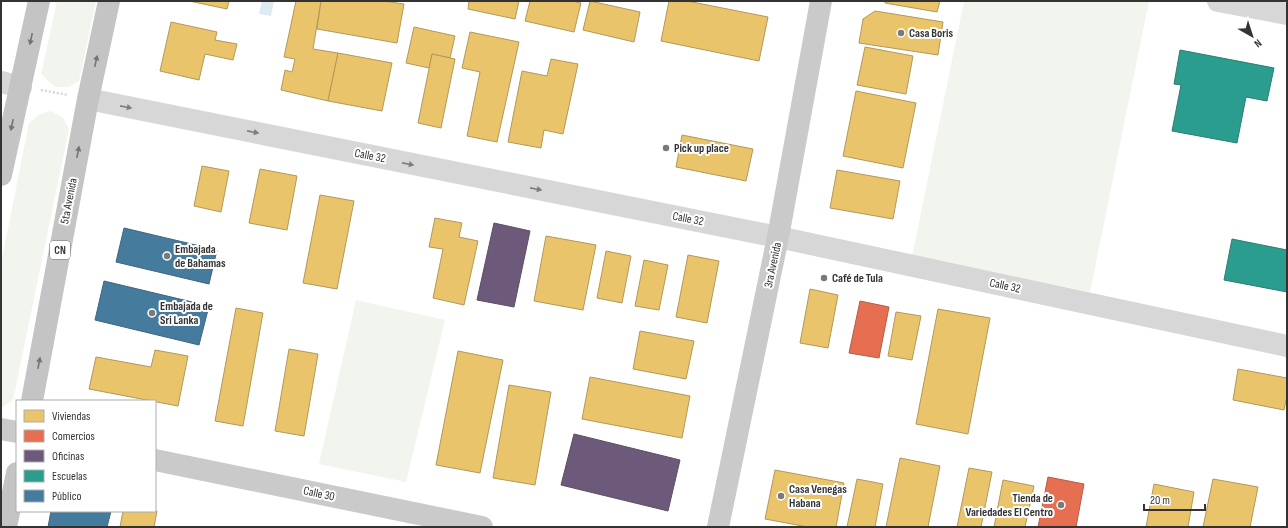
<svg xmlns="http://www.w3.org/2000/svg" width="1288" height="528" viewBox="0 0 1288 528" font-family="'Sofia Sans Condensed',sans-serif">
<rect width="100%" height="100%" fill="#fff"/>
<!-- green -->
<g fill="#f1f5ed">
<path d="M57 1H96L79 81 69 87H55L41 74Z"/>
<path d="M964 1H1149L1090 292 912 257Z"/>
<path d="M51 111 63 118 69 129 13 400 1 408V264L29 123 38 115Z"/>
<path d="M356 300 445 320 406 482 319 464Z"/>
</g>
<!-- water -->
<path fill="#ddebf3" d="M262 1H274L271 16 259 14Z"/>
<!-- homes -->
<g fill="#e9c46a" stroke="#b2985a">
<path d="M189 1H229L227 9Z"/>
<path d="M296 1H321L313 49 338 53 328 101 281 90 285 70 292 72 295 59 284 57Z"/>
<path d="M321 1H384L404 4 397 43 317 29Z"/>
<path d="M469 1H519L515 19 468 9Z"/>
<path d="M530 1H572L581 3 574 32 525 21Z"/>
<path d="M590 1 640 12 634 42 583 30Z"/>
<path d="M669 1H687L768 17 759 61 661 41Z"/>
<path d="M885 1H940L937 12 885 3Z"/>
<path d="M875 11 943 22 938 55 859 43 863 19Z"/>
<path d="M171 22 217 32 215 40 237 44 233 60 205 54 199 80 160 71Z"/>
<path d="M414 27 455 36 450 58 432 54 429 68 406 63Z"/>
<path d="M470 32 519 42 497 142 467 136 480 72 462 68Z"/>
<path d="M865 47 913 56 906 94 857 85Z"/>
<path d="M338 53 392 63 382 111 328 101Z"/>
<path d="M432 54 455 59 441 128 418 123Z"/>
<path d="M551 59 578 64 563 134 544 130 541 148 508 142 522 71 547 76Z"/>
<path d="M856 91 916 103 903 168 843 156Z"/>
<path d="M682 135 753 149 746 181 676 167Z"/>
<path d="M202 166 229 171 221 212 194 206Z"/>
<path d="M260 169 297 176 287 230 249 223Z"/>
<path d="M837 170 900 181 893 219 830 208Z"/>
<path d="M320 195 354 201 337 289 303 283Z"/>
<path d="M435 218 462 223 459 237 478 241 464 305 433 298 443 249 429 247Z"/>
<path d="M546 236 596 245 583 310 534 301Z"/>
<path d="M606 251 631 256 622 303 597 298Z"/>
<path d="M688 255 719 261 707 323 676 317Z"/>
<path d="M644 260 668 265 659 310 635 306Z"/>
<path d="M810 289 838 295 828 348 800 343Z"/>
<path d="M236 308 263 313 243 426 215 421Z"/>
<path d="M938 309 990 318 968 434 916 424Z"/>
<path d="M896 312 921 316 912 360 888 356Z"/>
<path d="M640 331 694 341 686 379 633 369Z"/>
<path d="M289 349 318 354 304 436 275 431Z"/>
<path d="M155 350 188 356 178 406 89 389 96 357 151 367Z"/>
<path d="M458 351 503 360 480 473 436 465Z"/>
<path d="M1238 369 1287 378V396L1284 410 1233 400Z"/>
<path d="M590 377 690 396 682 438 582 419Z"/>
<path d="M509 385 551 392 535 485 493 478Z"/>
<path d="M900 458 940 466 928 527H886Z"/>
<path d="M969 468 992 472 981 527H957Z"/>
<path d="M775 470 844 483 836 527H808L765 519Z"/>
<path d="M857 479 883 484 875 527H847Z"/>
<path d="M1213 479 1258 487 1250 527H1203Z"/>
<path d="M1003 480 1034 486 1025 527H994Z"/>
<path d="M1154 484 1194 492 1188 527H1146Z"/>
<path d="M123 511H157L154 527H120Z"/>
</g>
<!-- shops -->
<g fill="#e76f51" stroke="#b15d48">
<path d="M860 301 889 307 879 358 849 353Z"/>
<path d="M1048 477 1084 484 1076 527H1038Z"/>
</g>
<!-- offices -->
<g fill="#6d597a" stroke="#5c4e65">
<path d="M494 223 530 231 514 307 477 300Z"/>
<path d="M574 434 680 460 668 511 561 485Z"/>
</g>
<!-- schools -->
<g fill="#2a9d8f" stroke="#2d7d73">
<path d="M1180 50 1274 68 1267 101 1246 97 1237 143 1172 131 1181 85 1174 84Z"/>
<path d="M1232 239 1287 250V292L1224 280Z"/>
</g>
<!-- public -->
<g fill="#457b9d" stroke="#40657d">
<path d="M124 228 217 250 209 284 116 262Z"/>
<path d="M104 281 209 306 199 345 95 320Z"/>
<path d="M51 511H111L107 527H48Z"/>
</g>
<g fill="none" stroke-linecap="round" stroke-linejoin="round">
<!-- path -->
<path stroke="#d6d6d6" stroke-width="2.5" stroke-dasharray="2 2" stroke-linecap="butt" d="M41 90 68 95"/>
<!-- minor -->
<g stroke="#d7d7d7" stroke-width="22">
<path d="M1218 1 1287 14"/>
<path d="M1 82 21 87"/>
<path d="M88 99 778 237 1287 346"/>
</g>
<!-- major -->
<g stroke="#cacaca" stroke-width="22">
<path d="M1 429 17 432"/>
<path d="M155 460 482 527"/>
<path d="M718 527 778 237 821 1"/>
</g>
<!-- highway -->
<g stroke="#c4c4c4" stroke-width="22">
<path d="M1 175 39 1"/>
<path d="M32 401 88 99 109 1"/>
<path d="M6 527 17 473"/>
</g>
</g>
<!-- one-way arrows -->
<defs><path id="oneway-solid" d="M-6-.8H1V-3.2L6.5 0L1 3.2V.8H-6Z"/></defs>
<g fill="#747474">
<use href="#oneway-solid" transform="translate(31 39) rotate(102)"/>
<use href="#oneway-solid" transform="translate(96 61) rotate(-78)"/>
<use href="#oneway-solid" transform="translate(12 125) rotate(102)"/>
<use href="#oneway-solid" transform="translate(78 152) rotate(-79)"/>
<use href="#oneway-solid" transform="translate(39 363) rotate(-79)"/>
</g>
<g fill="#7d7d7d">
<use href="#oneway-solid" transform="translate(126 107) rotate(11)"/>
<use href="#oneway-solid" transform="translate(253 132) rotate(11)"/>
<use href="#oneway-solid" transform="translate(408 164) rotate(11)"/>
<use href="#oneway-solid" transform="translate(536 189) rotate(11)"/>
</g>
<!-- markers -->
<g fill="#7a7a7a" stroke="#fff" stroke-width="1.5">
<circle cx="901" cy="33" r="4"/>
<circle cx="666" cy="148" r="4"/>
<circle cx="167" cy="256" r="4"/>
<circle cx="824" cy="278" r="4"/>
<circle cx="152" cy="313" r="4"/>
<circle cx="781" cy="496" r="4"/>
<circle cx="1061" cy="505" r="4"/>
</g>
<g text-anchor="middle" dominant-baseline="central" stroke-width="4" stroke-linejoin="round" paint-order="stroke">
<!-- shield labels -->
<rect fill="#fff" stroke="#707070" stroke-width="1" x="50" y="241" width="20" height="18" rx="3"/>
<g font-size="11" font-weight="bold" fill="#333">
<text x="60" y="250">CN</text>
</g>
<!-- poi labels -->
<g font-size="12" font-weight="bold" fill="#333" stroke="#fff" text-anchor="start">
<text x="909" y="33">Casa Boris</text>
<text x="674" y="148">Pick up place</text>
<text x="175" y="249">Embajada<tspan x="175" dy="14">de Bahamas</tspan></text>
<text x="832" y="278">Café de Tula</text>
<text x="160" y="306">Embajada de<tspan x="160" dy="14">Sri Lanka</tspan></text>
<text x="789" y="489">Casa Venegas<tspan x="789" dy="14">Habana</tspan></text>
<text x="1053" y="498" text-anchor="end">Tienda de<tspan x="1053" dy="14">Variedades El Centro</tspan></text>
</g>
<!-- street labels -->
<g font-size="12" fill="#333" stroke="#fff">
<text transform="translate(370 156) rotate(11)">Calle 32</text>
<text transform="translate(69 201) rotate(-79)">5ta Avenida</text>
<text transform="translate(688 219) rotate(11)">Calle 32</text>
<text transform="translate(773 265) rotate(-78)">3ra Avenida</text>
<text transform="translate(1005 286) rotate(12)">Calle 32</text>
<text transform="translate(319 494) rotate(12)">Calle 30</text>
</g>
</g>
<!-- border -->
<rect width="1288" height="528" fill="none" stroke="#333333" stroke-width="4"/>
<!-- legend -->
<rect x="16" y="400" width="140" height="112" fill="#ffffff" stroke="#adadad"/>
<rect x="24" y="410" width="20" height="12" fill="#e9c46a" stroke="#adadad"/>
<text x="52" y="420" font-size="12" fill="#333333">Viviendas</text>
<rect x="24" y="430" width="20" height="12" fill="#e76f51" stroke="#adadad"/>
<text x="52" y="440" font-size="12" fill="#333333">Comercios</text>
<rect x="24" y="450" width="20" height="12" fill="#6d597a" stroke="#adadad"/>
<text x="52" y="460" font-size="12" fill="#333333">Oficinas</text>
<rect x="24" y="470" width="20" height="12" fill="#2a9d8f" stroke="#adadad"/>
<text x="52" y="480" font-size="12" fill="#333333">Escuelas</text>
<rect x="24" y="490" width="20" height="12" fill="#457b9d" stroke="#adadad"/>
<text x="52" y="500" font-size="12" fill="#333333">Público</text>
<!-- north arrow -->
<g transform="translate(1252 36) rotate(141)" stroke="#ffffff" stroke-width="3" paint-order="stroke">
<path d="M0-3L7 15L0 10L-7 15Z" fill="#333333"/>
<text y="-6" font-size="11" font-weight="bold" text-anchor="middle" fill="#333333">N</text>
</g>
<!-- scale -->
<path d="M1144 504v6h61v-6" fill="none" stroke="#333333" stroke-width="2"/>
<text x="1150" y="504" font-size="12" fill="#333333" stroke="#ffffff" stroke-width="3" paint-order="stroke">20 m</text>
</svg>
